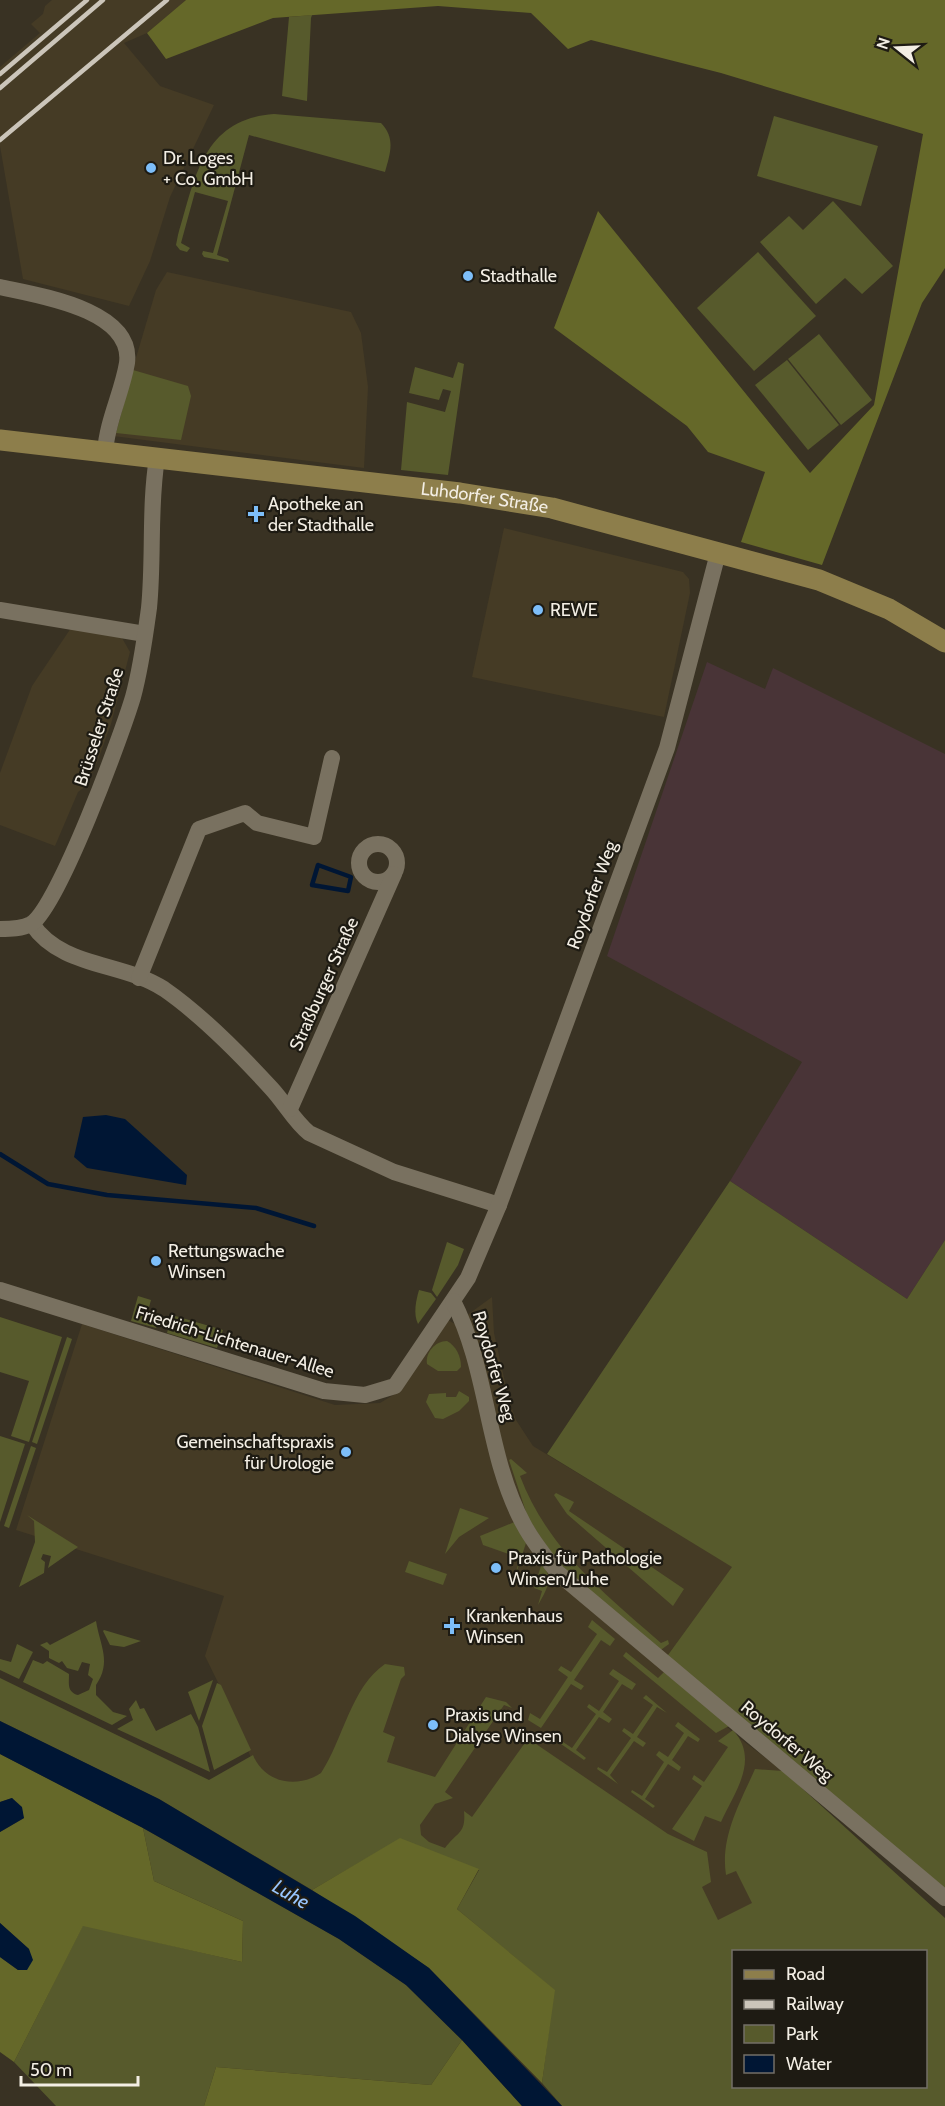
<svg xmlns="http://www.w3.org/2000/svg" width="945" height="2106" viewBox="0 0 945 2106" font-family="Cabin,sans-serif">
<rect width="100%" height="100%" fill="#393223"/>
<!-- built -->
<g fill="#453b25">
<path d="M52 0H186L147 33 124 43 160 86 214 105 170 197 150 261 129 306 23 279 0 146V67L40 33 31 24 43 14 45 6Z"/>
<path d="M167 272 351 312 361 333 368 387 364 468 113 436 156 290Z"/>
<path d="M504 528 683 572 689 579 690 593 664 717 472 677Z"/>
<path d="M71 628 122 638 130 652 111 724 98 760 86 786 78 792 55 846 0 825V773L32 686Z"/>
<path d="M492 1297 494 1333 509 1400 516 1420 533 1446 733 1567 659 1667 742 1740 783 1771 879 1861 690 1972 479 1869 261 1783 234 1715 205 1656 224 1596 16 1530 82 1324 335 1405 380 1403 400 1391 448 1320 455 1324Z"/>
</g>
<!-- industrial -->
<path fill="#493437" d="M707 662 765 689 773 668 945 754V1240L907 1299 730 1181 802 1062 607 956Z"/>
<!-- green -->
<g fill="#575a2c" fill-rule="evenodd">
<path d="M312 15 311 18 307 101 282 96 289 17Z"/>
<path d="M274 114 381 123C396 138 390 154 385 172L249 135 217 255 228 259 229 262 204 257 202 254 203 251 213 253 228 201 195 192 181 243 190 248 187 252 180 250 176 245 178 235C195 179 202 119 274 114Z"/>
<path d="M774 116 878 146 861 206 757 176Z"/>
<path d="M833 201 893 266 862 294 845 278 816 304 760 242 789 216 803 230Z"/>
<path d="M758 252 816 316 754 371 697 308Z"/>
<path d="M819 334 872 400 841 425 788 359Z"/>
<path d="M787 360 839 425 808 450 755 385Z"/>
<path d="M458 362 464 364 448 475 401 470 407 402 445 412 451 391 443 389 439 400 409 393 415 367 453 378Z"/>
<path d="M133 370 188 386 191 396 181 440 116 433Z"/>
<path d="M730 1181 907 1299 945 1240V1888L665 1659 732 1567 547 1454Z"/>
<path d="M447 1242 464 1249 458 1265 437 1297 432 1290Z"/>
<path d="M419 1290 431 1293 436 1299 418 1324C413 1314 416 1300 419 1290Z"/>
<path d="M138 1296 151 1300 145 1322 157 1326 156 1328 131 1321Z"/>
<path d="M172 1315 223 1330 217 1348 167 1333Z"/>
<path d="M0 1317 62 1337 29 1442 11 1436 29 1381 0 1372Z"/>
<path d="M67 1337 72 1339 37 1444 32 1442Z"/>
<path d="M447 1341C456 1346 461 1356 461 1367L457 1371H438L427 1364C425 1353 435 1341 447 1341Z"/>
<path d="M459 1391 469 1397V1401L459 1411 443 1419 435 1418 426 1402 429 1394 446 1393V1397H456Z"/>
<path d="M0 1436 25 1444 0 1522Z"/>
<path d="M31 1446 36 1448 9 1528 4 1526Z"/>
<path d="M511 1459 527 1473 520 1476C547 1548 605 1594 661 1643L668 1640 669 1644 658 1652 558 1563 528 1518 509 1460Z"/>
<path d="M556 1493 574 1502 569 1511 684 1589 673 1606 567 1514 554 1495Z"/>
<path d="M460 1508 489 1518 459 1537 445 1554Z"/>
<path d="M27 1515 78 1547 48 1568 51 1556 43 1554 41 1559 45 1562 44 1573 19 1587 35 1542 34 1521Z"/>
<path d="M517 1521 526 1543 510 1592 520 1558 483 1545 480 1536Z"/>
<path d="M532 1552C552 1575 554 1578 538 1605L542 1591 534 1588 541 1566 538 1560 531 1558Z"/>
<path d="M409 1561 447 1574 443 1585 405 1572Z"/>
<path d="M592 1620 615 1639 610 1646 601 1640 574 1680 584 1686 581 1690 571 1684 541 1728 528 1720 530 1713 540 1719 568 1677 558 1670 561 1666 571 1672 597 1634 588 1627Z"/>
<path d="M96 1621C100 1646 112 1662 96 1685V1695L113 1712 127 1716 112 1725 23 1682 33 1660 43 1664 47 1661 69 1674C69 1684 67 1692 78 1695L89 1690 93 1679 88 1675 90 1664 82 1662 78 1671 67 1668 62 1661 59 1663 49 1658V1651L40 1645 47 1642 50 1645Z"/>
<path d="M103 1631 104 1630 141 1641 124 1647 110 1645Z"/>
<path d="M17 1644 33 1652 19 1679 0 1670V1659L11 1662Z"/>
<path d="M626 1652 658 1678 664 1672 729 1726 716 1733 623 1656Z"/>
<path d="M385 1664 404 1667 405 1675 401 1679 383 1732 395 1737 387 1762 435 1777 486 1697 506 1702 512 1708 504 1705 445 1792 453 1798 435 1804 420 1825 421 1835 429 1842 445 1848C458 1831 466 1834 464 1811L472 1817 527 1740 517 1731 668 1834 707 1852 711 1882 702 1887 718 1920 752 1903 736 1871 726 1875C720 1837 740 1803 755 1769L783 1771 945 1918V2106H562L542 2083 554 1990 457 1909 479 1870 400 1839 312 1890 159 1799 0 1721V1678L209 1780 253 1755C264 1783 297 1789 321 1773 343 1740 351 1687 385 1664ZM734 1952H926V2086H734Z"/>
<path d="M613 1669 636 1684 632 1690 622 1684 603 1712 612 1719 609 1723 599 1717 576 1750 586 1758 584 1760 561 1744 563 1742 572 1748 596 1714 587 1707 589 1704 599 1711 619 1681 609 1674Z"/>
<path d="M213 1680 199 1721 188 1692Z"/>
<path d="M217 1683 221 1685 251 1750 214 1770 202 1726Z"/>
<path d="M646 1695 667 1713 657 1707 637 1737 646 1743 643 1747 634 1741 610 1775 618 1784 597 1769 598 1767 607 1772 631 1738 622 1731 624 1728 633 1734 653 1705 643 1698Z"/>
<path d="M136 1700 140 1709 144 1708 156 1731 191 1714 198 1727 210 1772 117 1729 133 1720 129 1709Z"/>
<path d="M678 1722 700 1739 698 1742 688 1736 672 1760 681 1767 679 1771 668 1764 645 1799 655 1806 653 1808 631 1792 632 1790 642 1796 664 1762 656 1755 659 1751 668 1757 684 1733 675 1726Z"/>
<path d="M733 1730C760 1760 735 1791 721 1822L705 1816 694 1841 672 1829 702 1786 692 1779 694 1775 704 1782 728 1747 718 1741Z"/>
<path d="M143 1828 339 1939 406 1985 462 2040 431 2085 216 2067 204 2106H56L14 2062 83 1925 242 1962 243 1921 154 1881Z"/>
</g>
<!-- forest -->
<g fill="#656829">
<path d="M186 0H945V268L922 303 822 565 741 542 765 472 708 452 687 426 554 328 598 211 810 473 874 405 923 134 721 73 591 40 568 49 531 13 438 6 273 18 166 59 147 33Z"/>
<path d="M0 1754 143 1828 154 1881 243 1921 242 1962 83 1926 14 2062 0 2052V1957L18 1970 29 1949 0 1923V1832L24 1818 12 1798 0 1802Z"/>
<path d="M400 1838 479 1869 457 1909 555 1990 542 2083 429 1968 312 1890Z"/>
<path d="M462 2040 522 2106H204L216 2067 431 2085Z"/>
</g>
<!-- water -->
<g fill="#001634">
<path d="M106 1115 125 1119 187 1175 186 1185 87 1168 74 1157 83 1117Z"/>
<path d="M0 1721 159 1799 355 1916 429 1968 562 2106H522L462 2040 406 1985 339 1939 143 1828 0 1754Z"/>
<path d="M12 1798 22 1807 24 1818 0 1832V1802Z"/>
<path d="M0 1923 29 1949 33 1960 27 1970H18L0 1957Z"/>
</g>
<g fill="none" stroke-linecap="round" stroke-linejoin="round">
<!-- stream -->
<g stroke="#001634" stroke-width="4.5">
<path d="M318 865 351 877 348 891 312 885Z"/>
<path d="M0 1154 48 1184 107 1195 256 1208 314 1226"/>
</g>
<!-- minor -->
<g stroke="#797160" stroke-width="16">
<path d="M0 287C36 295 134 309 127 363 122 393 107 421 105 452"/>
<path d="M0 610 145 634"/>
<circle cx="378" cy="863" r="19"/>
<path d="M32 924C61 968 123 962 164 989 203 1016 239 1053 271 1088 285 1103 294 1121 309 1133L394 1172 499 1205"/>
<path d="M0 929C10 929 22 929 31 924 58 908 122 734 133 697 141 668 145 637 149 608 154 558 149 507 157 458"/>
<path d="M139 978 199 829 245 813 257 823 314 837 332 758"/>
<path d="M290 1109 394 874"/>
<path d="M0 1290 324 1391 365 1395 395 1386 468 1278 499 1205 667 748 718 553"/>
<path d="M453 1301C489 1371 486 1456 524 1525 533 1542 546 1558 558 1573L945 1898"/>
</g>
<!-- major -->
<path stroke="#8d7e4b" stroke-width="21" id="s1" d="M0 440 460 493 552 508 819 580 889 609 945 642"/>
<!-- rail -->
<g stroke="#cbc5ba" stroke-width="4.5">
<path d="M0 74 87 0"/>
<path d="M0 88 103 0"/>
<path d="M0 140 167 0"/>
</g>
</g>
<!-- markers -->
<g fill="#7dbef9" stroke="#1e1b13" stroke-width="2">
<circle cx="151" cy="168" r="6"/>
<circle cx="468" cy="276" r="6"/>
<path d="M253 505h6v6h6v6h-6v6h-6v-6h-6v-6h6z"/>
<circle cx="538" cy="610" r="6"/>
<circle cx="156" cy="1261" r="6"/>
<circle cx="346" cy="1452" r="6"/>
<circle cx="496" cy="1568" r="6"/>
<path d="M449 1617h6v6h6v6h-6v6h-6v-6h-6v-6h6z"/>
<circle cx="433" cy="1725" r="6"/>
</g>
<g text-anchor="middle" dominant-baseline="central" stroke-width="4.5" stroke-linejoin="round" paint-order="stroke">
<!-- poi labels -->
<g font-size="18" fill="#f3eee4" stroke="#1e1b13" text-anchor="start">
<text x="163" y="158">Dr. Loges<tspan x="163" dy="21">+ Co. GmbH</tspan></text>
<text x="480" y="276">Stadthalle</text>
<text x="268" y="504">Apotheke an<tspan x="268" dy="21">der Stadthalle</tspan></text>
<text x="550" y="610">REWE</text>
<text x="168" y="1251">Rettungswache<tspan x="168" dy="21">Winsen</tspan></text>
<text x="334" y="1442" text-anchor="end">Gemeinschaftspraxis<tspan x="334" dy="21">für Urologie</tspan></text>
<text x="508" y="1558">Praxis für Pathologie<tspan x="508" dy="21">Winsen/Luhe</tspan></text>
<text x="466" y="1616">Krankenhaus<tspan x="466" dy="21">Winsen</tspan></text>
<text x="445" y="1715">Praxis und<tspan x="445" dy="21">Dialyse Winsen</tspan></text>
</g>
<!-- street labels -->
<g font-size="18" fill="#f3eee4" stroke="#1e1b13">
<text stroke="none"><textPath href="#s1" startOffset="488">Luhdorfer Straße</textPath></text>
<text transform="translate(99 727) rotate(-72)">Brüsseler Straße</text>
<text transform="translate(592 895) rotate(-70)">Roydorfer Weg</text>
<text transform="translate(324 984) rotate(-66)">Straßburger Straße</text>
<text transform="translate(235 1342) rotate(17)">Friedrich-Lichtenauer-Allee</text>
<text transform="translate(494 1366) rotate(74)">Roydorfer Weg</text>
<text transform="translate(787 1741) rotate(40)">Roydorfer Weg</text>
</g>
<!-- water labels -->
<g font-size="20" font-style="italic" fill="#98c5fd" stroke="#1e1b13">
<text transform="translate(291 1894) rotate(30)">Luhe</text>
</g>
</g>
<!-- legend -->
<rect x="732" y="1950" width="195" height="138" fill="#1e1b13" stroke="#736f67" stroke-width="1.5"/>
<rect x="744" y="1970" width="30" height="9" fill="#8d7e4b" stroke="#736f67" stroke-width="1.5"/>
<text x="786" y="1980" font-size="18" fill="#f3eee4">Road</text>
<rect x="744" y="2000" width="30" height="9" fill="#cbc5ba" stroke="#736f67" stroke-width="1.5"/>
<text x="786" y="2010" font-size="18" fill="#f3eee4">Railway</text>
<rect x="744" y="2025" width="30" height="18" fill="#575a2c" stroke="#736f67" stroke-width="1.5"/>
<text x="786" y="2040" font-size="18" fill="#f3eee4">Park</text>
<rect x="744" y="2055" width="30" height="18" fill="#001634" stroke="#736f67" stroke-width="1.5"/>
<text x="786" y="2070" font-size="18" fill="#f3eee4">Water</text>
<!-- north arrow -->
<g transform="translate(897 48) rotate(288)" stroke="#1e1b13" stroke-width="4.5" paint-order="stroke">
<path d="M0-4.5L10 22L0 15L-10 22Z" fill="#f3eee4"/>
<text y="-9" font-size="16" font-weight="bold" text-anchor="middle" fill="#f3eee4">N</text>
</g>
<!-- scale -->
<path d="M21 2076v9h117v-9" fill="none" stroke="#f3eee4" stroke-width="3"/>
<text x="30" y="2076" font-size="18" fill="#f3eee4" stroke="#1e1b13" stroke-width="4.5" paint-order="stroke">50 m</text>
</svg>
